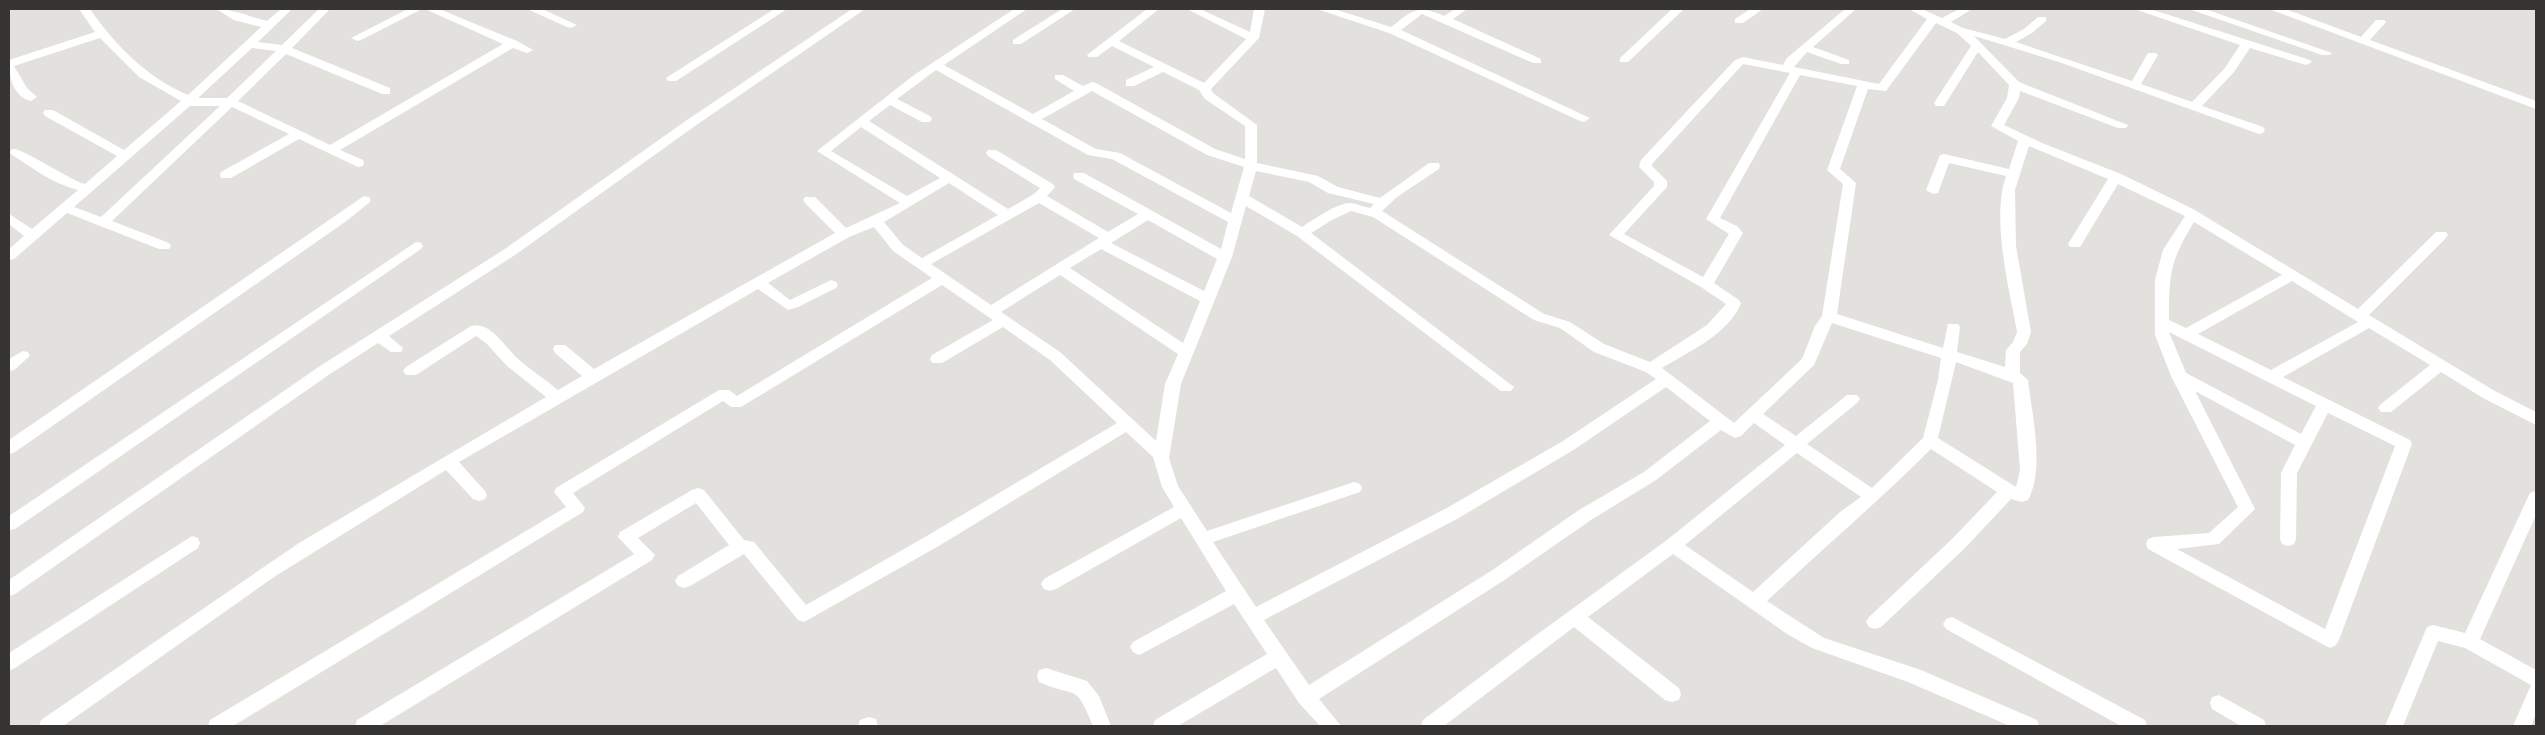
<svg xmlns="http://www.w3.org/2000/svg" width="2545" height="735" viewBox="0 0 2545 735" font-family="Ubuntu,sans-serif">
<rect width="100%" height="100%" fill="#e3e1dd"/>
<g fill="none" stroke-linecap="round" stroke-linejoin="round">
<!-- minor -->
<g fill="#fff" fill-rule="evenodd">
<path d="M79 9H90C115 45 146 77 188 95L261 27 234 20 216 9C233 9 250 17 267 21L281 9H292L258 42 282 45 319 9H330L292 48 390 88V94H382L286 54 238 101 330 145 503 44 425 9H439L517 41 533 50 527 53 513 48 340 150 363 160 364 163 363 166 358 167 299 139 231 178H221L220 175 221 172 289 134 232 107 112 221 169 243 171 246 169 249H159L67 213 14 259 9 260V249L24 236 9 224V214L32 229 78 190C53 184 33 168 12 155L10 152 12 149C22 147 67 179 85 184L117 156 45 116 43 113 45 110H53L124 150 181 101 139 77 100 38 14 66 27 88 37 97 31 101C12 96 9 76 9 60L95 32ZM252 48 276 51 227 98H198ZM190 106H220L101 217 74 207Z"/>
<path d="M408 9H422L361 40 357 41 351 38Z"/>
<path d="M527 9H542L577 25 571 28 567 27Z"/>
<path d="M774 9H787L676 81H668L666 78Z"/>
<path d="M852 9H865L695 126 515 255 389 336 403 348 401 352H391L378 343 330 374 15 594 9 596V580L320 366 505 249 687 120Z"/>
<path d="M1014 9H1027L944 65 1033 114 1074 91 1055 79V75H1063L1083 86 1092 82 1096 83 1215 149 1245 159V126L1205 99 1199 90 1163 72 1134 86H1126V80L1154 67 1112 46 1097 57H1089L1087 55 1147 9H1159L1119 41 1204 83 1246 39 1187 9H1200L1250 32 1254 9H1265L1259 38 1211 89 1213 93 1257 125V163L1318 176 1338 187 1380 198 1429 163H1439L1440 166 1439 169 1397 197 1382 211 1544 314 1570 322 1604 344 1650 362 1707 325 1726 304 1701 287 1609 235 1654 186V182L1639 167 1641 160 1735 60 1743 57 1783 65 1787 58 1845 9H1856L1813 47 1849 60V64H1841L1807 52 1794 67 1879 84 1927 19 1909 9H1922L1942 18 1959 9H1972L1951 22 1963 28 2005 39 2024 29 2038 17H2046V21L2032 33 2016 42 2132 81 2148 53H2156L2158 55 2141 84 2192 102 2225 68 2240 45 2134 9H2150L2310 60 2312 62 2306 65 2250 48 2234 72 2202 106 2263 127 2265 130 2263 133 2259 134 2059 62 1974 36 2019 82 2128 125 2126 128H2118L2020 91 2019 98 2004 125 2042 143 2121 174 2193 209 2358 309 2436 232H2446L2448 235 2446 238 2369 315 2493 390 2536 412V425L2483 398 2441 372 2391 412H2381L2378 408 2381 404 2430 365 2369 328 2283 377 2410 440 2412 444 2339 640 2336 645 2330 648 2324 645 2148 549 2146 544 2148 539 2154 537 2209 533 2238 507 2171 376 2155 335V280L2163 250 2185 216 2118 184 2080 247H2070L2068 244 2108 179 2029 146 2015 190 2016 246 2031 332 2027 344 2020 352V373L2028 380C2032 414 2045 469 2028 500L2022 502 2011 499 1964 549 1881 627 1875 629 1869 627 1866 622 1869 617 1952 539 1997 492 1931 449C1878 502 1821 550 1767 601L1824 638 1921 670 2037 720 2039 726H2010L1908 682 1812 648 1787 634 1673 554 1588 617 1679 688 1681 694 1679 700 1672 702 1665 700 1574 627 1444 726H1421L1423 720 1524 644 1667 540 1785 445 1754 423 1741 436 1735 438 1721 430 1656 480 1591 520 1506 579 1319 699 1341 726H1320L1299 703 1276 668 1178 726H1153L1155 720 1267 654 1234 604 1145 652 1139 655 1133 652 1130 647 1133 642 1226 591 1181 518 1056 589 1050 591 1044 589 1041 584 1044 579 1174 507 1162 487 1153 457 1126 432 937 547 804 622 798 620 744 554 690 586 684 588 678 586 675 581 678 576 729 545 696 503 638 538 655 555 652 560 380 726H355L357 720 634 554 618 537 620 532 692 490 698 488 704 490 744 540 754 542 806 605 925 537 1117 423 1050 360 1003 327 942 363H932L930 359 932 355 993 320 942 285 741 407H731L723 401 573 493 585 508 583 512 233 726H208L210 720 566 507 554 492 556 488 719 390H729L737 396 932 278 893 251 874 227 849 237 768 283 790 300 831 280 836 282 838 285 836 288 798 307 788 310 758 289 459 462 485 491 487 495 485 499 479 501 473 499 446 470 274 577 63 726H39L41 720 299 543 546 397 507 366 486 343 476 336 416 375H406L403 371 406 367 471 326C490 320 505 347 517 358 530 370 545 379 558 390L582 376 555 353 553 349 555 345H565L594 369 835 233 805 203 803 200 805 197H815L846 228 900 203 817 151 914 75ZM1936 23 1957 33 1971 46 1934 103 1936 106H1944L1978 52 2009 85 2007 98 1991 126 2018 141 2009 169 1944 154 1940 155 1926 190 1933 194 1938 193 1949 163 2006 176C1991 219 2009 288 2017 332L2013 342 2006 350 2005 367 1957 352 1960 327 1958 324H1948L1943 348 1837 314 1856 183 1840 169 1868 89 1886 91ZM1743 64 1790 73 1706 219 1729 234 1703 277 1624 234 1667 187V181L1652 166V164ZM936 70 1088 155 1112 159 1228 222 1221 249 1084 173H1074L1073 176 1074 179 1138 214 1108 232 1047 196 1055 187 1053 184 996 150H988L986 153 988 156 1040 188 1034 194 1008 209 869 121 890 105 922 122H930L932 119 930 116 897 99ZM1800 75 1857 86 1827 170 1843 184 1822 316 1815 326 1802 359 1734 423 1662 368C1688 352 1729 334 1741 303L1739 300 1714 283 1743 233 1737 226 1720 218ZM1092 91 1207 155 1244 167 1231 213 1120 153 1096 149 1042 119ZM861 127 940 178 907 196 831 151ZM1256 171 1309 182 1328 193 1374 204 1370 208C1364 207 1357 204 1351 203 1338 202 1313 220 1302 227L1249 196ZM949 183 998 215 922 258 903 245 884 222ZM1039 203 1099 238 991 305 931 264ZM1246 206 1297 236 1501 391H1511L1514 387 1311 233 1332 220 1351 211 1373 217 1534 320 1560 328 1594 352 1646 372 1656 379 1563 441 1445 509 1256 607 1213 542 1360 492 1362 488 1360 484 1354 482 1207 531 1178 486 1169 458 1181 384 1232 257ZM1148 220 1217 259 1204 291 1111 243ZM2194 222 2282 275 2186 328 2169 320C2169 274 2170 261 2194 222ZM1101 249 1200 301 1183 343 1070 268ZM1060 275 1178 354 1165 384 1156 441 1060 352 1001 312ZM2292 281 2358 322 2271 370 2198 334ZM1832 323 1941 358 1938 380 1923 438 1872 488 1807 444 1857 403 1860 399 1857 395H1847L1796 436 1763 414 1814 365ZM2169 332 2316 406 2301 434 2186 373ZM1956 362 2013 383 2020 470 2016 487 1938 438ZM1666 387 1710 421 1644 472 1579 510 1494 569 1309 685 1264 620 1457 519 1575 449ZM2195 391 2295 445 2281 473 2280 539 2282 544 2288 546 2294 544 2296 539 2297 473 2328 413 2395 446 2325 629 2177 549 2219 544 2255 509ZM1797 453 1861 497 1840 512 1753 592 1685 545Z"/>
<path d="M1062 9H1075L1021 44H1013V40Z"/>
<path d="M1317 9H1334L1391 27C1413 10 1417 4 1444 16L1455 9H1467L1453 19 1541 59V63H1533L1422 14 1401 30 1590 118 1584 122 1580 121 1389 33Z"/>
<path d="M1672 9H1684L1628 62H1620V58Z"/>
<path d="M1750 9H1763L1743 23H1735V19Z"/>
<path d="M2189 9H2205L2332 53 2330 55H2322Z"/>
<path d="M2269 9H2285L2361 37 2376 20H2384L2386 22 2370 40 2536 101V109Z"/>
<path d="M364 196 369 197 371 200 369 203 345 222 15 452 9 454V440Z"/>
<path d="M416 242 421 243 423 246 421 249 15 529 9 530V516Z"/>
<path d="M23 351 28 352 30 356 14 370 9 371V359Z"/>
<path d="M2536 491V515L2480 639 2536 670V714L2531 726H2513L2531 685 2465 648 2438 641 2403 726H2385L2427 627 2433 625 2465 633 2528 497 2530 493Z"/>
<path d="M192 536 198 538 200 543 198 548 15 668 9 671V653Z"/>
<path d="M1952 617 2145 720 2147 726H2121L1946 629 1943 624 1946 619Z"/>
<path d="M1046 668 1087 681 1099 696 1111 726H1093C1075 681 1077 699 1039 682L1037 676 1039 670Z"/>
<path d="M2219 695 2264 720 2266 726H2241L2212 709 2210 703 2212 697Z"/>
<path d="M869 717 876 719 878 726H858L860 720Z"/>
</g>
</g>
<!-- border -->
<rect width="2545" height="735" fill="none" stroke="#363534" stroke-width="20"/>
</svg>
